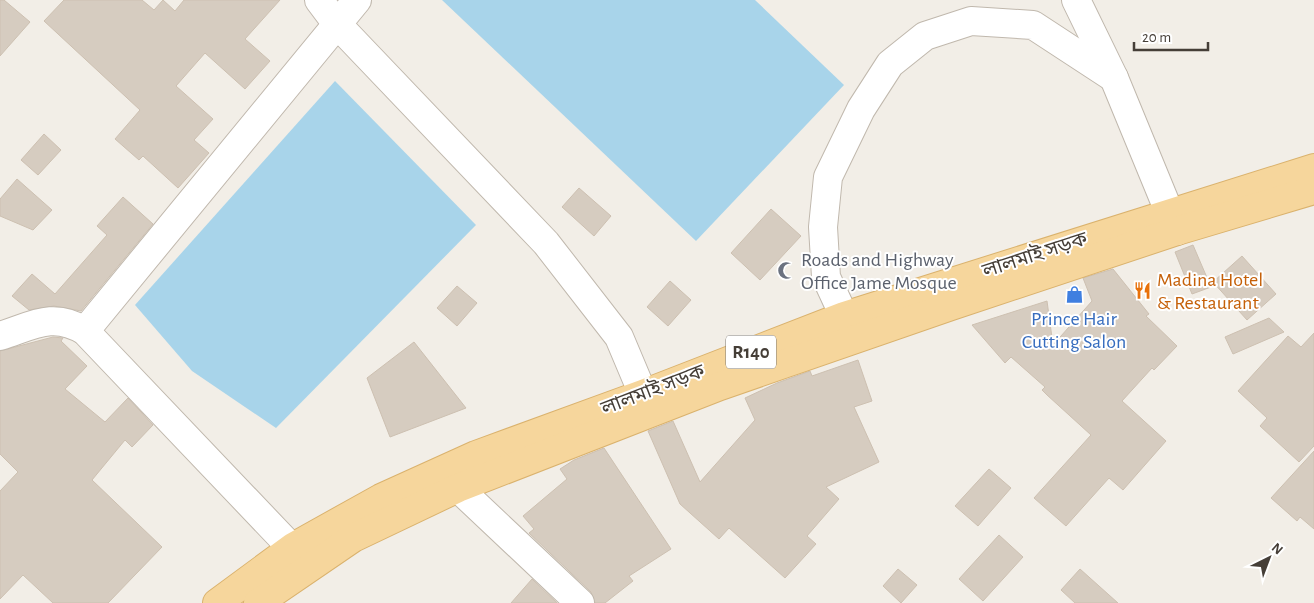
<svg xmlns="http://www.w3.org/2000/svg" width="1314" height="603" viewBox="0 0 1314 603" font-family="'Alegreya Sans','Noto Sans Bengali',sans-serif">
<rect width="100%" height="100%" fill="#f2eee7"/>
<!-- water -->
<g fill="#a8d4ea">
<path d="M442 0H755L844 85 696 241Z"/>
<path d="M335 81 476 225 276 428 192 371 135 305Z"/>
</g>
<!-- building -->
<g fill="#d6ccc0" stroke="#cdc0b1">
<path d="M0 0H4L30 22 0 56Z"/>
<path d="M64 0H142L154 10 163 0 175 11 184 0H280L245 39 270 61 245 89 205 53 176 86 213 119 194 140 209 153 178 188 143 156 139 160 115 139 140 110 44 21Z"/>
<path d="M44 134 61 150 38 175 21 160Z"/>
<path d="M17 179 52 210 33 230 0 216V199Z"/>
<path d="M579 188 611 216 594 236 562 207Z"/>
<path d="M123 197 153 224 81 311 54 306 29 310 12 296 32 274 55 294 107 235 97 226Z"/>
<path d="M771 209 801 236 760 280 731 253Z"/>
<path d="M1193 245 1211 287 1192 294 1175 252Z"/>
<path d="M1242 256 1276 294 1247 320 1213 282Z"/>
<path d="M1113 269 1149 314 1146 316 1177 346 1154 370 1152 368 1122 401 1166 441 1123 490 1109 478 1066 526 1034 498 1091 435 1047 395 1042 390 1045 387 1011 357 1005 363 972 325 1047 301 1053 345 1092 301 1083 278Z"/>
<path d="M670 281 691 300 668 326 647 307Z"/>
<path d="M457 286 477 303 457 326 437 308Z"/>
<path d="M1269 318 1284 332 1233 354 1225 337Z"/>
<path d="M1314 333V446L1299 462 1260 426 1267 418 1238 391 1288 336 1301 347Z"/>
<path d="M53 337 63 338 61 341 87 366 65 389 105 422 128 398 153 425 132 447 125 440 92 480 162 547 108 603H53L23 575 0 599V491L18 472 0 454V351Z"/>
<path d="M414 342 466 408 390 437 367 378Z"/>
<path d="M858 360 872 401 854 407 879 462 826 487 839 499 807 536 816 544 785 578 729 528 719 539 680 504 648 431 673 421 700 482 755 420 745 398 777 383 810 371 812 376Z"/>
<path d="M604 448 671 549 629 576 633 581 605 603H595L591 592 529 533 534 529 523 516 567 479 560 469 574 460Z"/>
<path d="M1314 451V529L1300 517 1297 521 1271 498Z"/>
<path d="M989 469 1011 488 978 526 955 506Z"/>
<path d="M999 535 1023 557 983 601 959 579Z"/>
<path d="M898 569 917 585 901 603 883 586Z"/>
<path d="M1080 569 1118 603H1075L1061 590Z"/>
<path d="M532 579 557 603H511Z"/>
</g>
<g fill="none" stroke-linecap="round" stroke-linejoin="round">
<defs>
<g id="minor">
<path d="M319 0 337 24 546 243 619 337 643 394"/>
<path d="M1076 0 1114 78 1177 231"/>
<path d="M844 316 826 277 823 227 828 177 861 109 890 64 925 36 971 21 1033 25 1114 78"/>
<path d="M85 331 357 0"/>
<path d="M0 336C32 326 53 311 85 331L308 565"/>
<path d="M458 488 580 603"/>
</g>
<g id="major">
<path d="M217 603 293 547 381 498 476 455 643 394 844 316 1314 168"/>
<path d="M258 603 353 538 458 488 720 386 951 306 1177 231 1314 190"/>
</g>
</defs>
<!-- minor casing -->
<use href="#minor" stroke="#c0b8ad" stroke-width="30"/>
<!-- major casing -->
<use href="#major" stroke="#dab26d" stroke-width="30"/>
<!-- minor -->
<use href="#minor" stroke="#fff" stroke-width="28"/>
<!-- major -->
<use href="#major" stroke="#f6d69c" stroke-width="28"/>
</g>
<!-- icons -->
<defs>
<symbol id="mosque-bare" viewBox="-9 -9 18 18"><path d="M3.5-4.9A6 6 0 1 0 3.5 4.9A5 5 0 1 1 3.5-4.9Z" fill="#6b7280" stroke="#fff" stroke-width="2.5" paint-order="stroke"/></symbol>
<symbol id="restaurant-bare" viewBox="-9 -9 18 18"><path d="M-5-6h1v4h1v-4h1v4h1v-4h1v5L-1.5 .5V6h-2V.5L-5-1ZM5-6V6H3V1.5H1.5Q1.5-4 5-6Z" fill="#e8710a" stroke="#fff" stroke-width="2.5" paint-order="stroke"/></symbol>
<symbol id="shop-bare" viewBox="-9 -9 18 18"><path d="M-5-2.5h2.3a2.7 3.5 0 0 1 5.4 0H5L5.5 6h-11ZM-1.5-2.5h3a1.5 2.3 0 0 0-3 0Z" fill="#3f7fe0" stroke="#fff" stroke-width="2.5" paint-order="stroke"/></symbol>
</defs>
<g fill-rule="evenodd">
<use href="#mosque-bare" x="774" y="258" width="25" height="25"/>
<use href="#restaurant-bare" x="1130" y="278" width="25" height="25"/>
<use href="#shop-bare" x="1062" y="282" width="25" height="25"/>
</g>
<g text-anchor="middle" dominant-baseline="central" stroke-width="4" stroke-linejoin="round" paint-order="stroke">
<!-- shield labels -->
<rect fill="#fff" stroke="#7d7873" stroke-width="1" x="726" y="335.5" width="50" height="33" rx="4"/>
<g font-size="19" font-weight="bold" fill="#453e37">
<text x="751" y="352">R140</text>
</g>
<!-- street labels -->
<g font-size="20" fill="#453e37" stroke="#fff">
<text transform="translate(1035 255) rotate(-18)">লালমাই সড়ক</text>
<text transform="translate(653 390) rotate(-21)">লালমাই সড়ক</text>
</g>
<!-- worship labels -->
<g font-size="20" fill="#5b616d" stroke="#fff" text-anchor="start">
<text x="801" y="260">Roads and Highway<tspan x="801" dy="23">Office Jame Mosque</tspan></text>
</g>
<!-- food labels -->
<g font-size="20" fill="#c56008" stroke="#fff" text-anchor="start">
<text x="1157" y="280">Madina Hotel<tspan x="1157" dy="23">&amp; Restaurant</tspan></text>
</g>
<!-- shop labels -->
<g font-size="20" fill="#366cbe" stroke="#fff">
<text x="1074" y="319">Prince Hair<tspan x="1074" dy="23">Cutting Salon</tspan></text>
</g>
</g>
<!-- north arrow -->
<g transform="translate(1269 558) rotate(42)" stroke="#ffffff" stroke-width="4" paint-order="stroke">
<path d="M0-4L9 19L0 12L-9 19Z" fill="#453e37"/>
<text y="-8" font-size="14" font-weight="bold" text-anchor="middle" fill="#453e37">N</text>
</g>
<!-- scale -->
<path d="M1134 42v8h74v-8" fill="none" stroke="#453e37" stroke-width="2.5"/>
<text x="1142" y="42" font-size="15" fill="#453e37" stroke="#ffffff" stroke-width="4" paint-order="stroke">20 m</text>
</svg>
